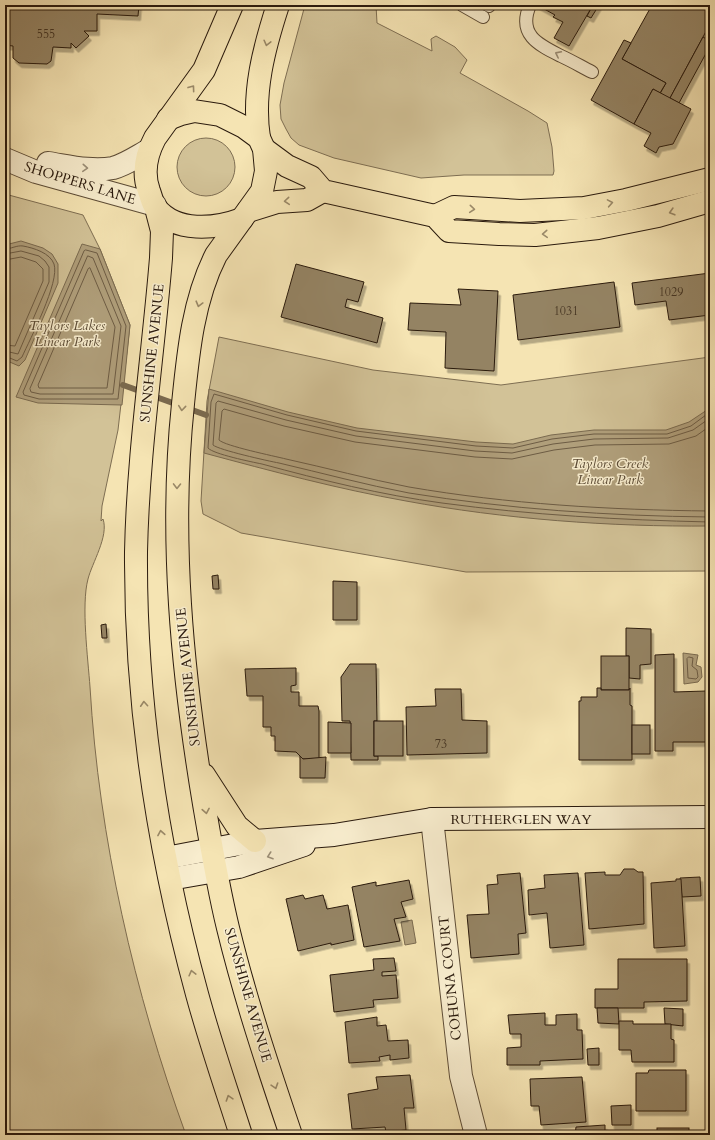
<svg xmlns="http://www.w3.org/2000/svg" width="715" height="1140" viewBox="0 0 715 1140" font-family="Cardo,serif">
<defs>
<filter id="shadow"><feDropShadow dx="2.5" dy="4.5" stdDeviation="0" flood-color="#0004"/></filter>
</defs>
<rect width="100%" height="100%" fill="#f5e4b3"/>
<filter id="stains"><feTurbulence type="fractalNoise" baseFrequency=".005" numOctaves="4"/><feColorMatrix values="0 0 0 0 .2 0 0 0 0 .09 0 0 0 0 .02 0 0 0 .5 -.17"/></filter>
<radialGradient id="worn" r=".72"><stop offset=".6" stop-color="#630" stop-opacity="0"/><stop offset="1" stop-color="#630" stop-opacity=".3"/></radialGradient>
<!-- green -->
<g fill="#d2c297" stroke="#7e6e52">
<path d="M305 5H376L377 23 432 51 431 39 436 36 455 47 467 60 460 73 528 111 547 123 552 147 554 171 553 175H464L421 178 334 158 299 145 291 138 286 129 281 119 280 105 284 83Z"/>
<circle cx="206" cy="167" r="29"/>
<path d="M5 194 83 215 100 249 130 325 118 430 102 506 101 521 103 519C109 536 92 563 88 579 81 605 88 659 90 687 99 839 134 992 186 1135H5Z"/>
<path d="M219 337 373 370 501 385 710 357V571L466 572 241 533 203 514 201 501 207 401Z"/>
</g>
<!-- water -->
<g fill="#b09f7b" stroke="#7a6a4f">
<path d="M21 241 43 248 52 254 58 264V283L25 360 19 366 5 360V245Z"/>
<path d="M82 244 100 249 130 325 122 405 38 403 16 397Z"/>
<path d="M209 389 288 412 357 428 476 442 513 444 551 435 594 430H666L689 422 710 408V526C611 527 503 519 406 501 338 489 271 471 204 453Z"/>
<path d="M683 653 698 655 696 665 701 667 702 677 698 682 684 684Z"/>
<path d="M412 920 416 943 405 945 401 922Z"/>
</g>
<g fill="none" stroke-linecap="round" stroke-linejoin="round">
<!-- shore -->
<g stroke="#6d5c44" stroke-width="1">
<path d="M5 249C11 249 17 245 23 246 34 248 50 253 54 264 60 282 30 339 22 357L17 361 5 356"/>
<path d="M86 250 97 253 126 326 118 399H39L24 395 23 392 84 251Z"/>
<path d="M5 254 21 251 39 256 45 261 49 267V282L18 354 5 351"/>
<path d="M88 256 93 258 121 326 113 394H40L31 392 30 389Z"/>
<path d="M5 260 21 257 36 262 43 269V281L15 346 5 345"/>
<path d="M90 268 115 327 107 388H39L38 385 88 269Z"/>
<path d="M710 412 691 426 667 434H594L552 439 513 448 476 446 356 431 287 415 214 394 211 402 208 448C213 454 252 462 262 464 321 480 382 495 442 503 531 515 620 520 710 522"/>
<path d="M710 418 693 430 668 438 594 439 553 444 512 453 475 451 356 436 286 420 218 401 216 403 213 445C219 450 268 461 279 463 322 473 366 485 409 493 508 509 609 516 710 517"/>
<path d="M710 426 696 436 669 444 595 445 554 450 512 459 475 457 355 442 284 426 224 409 222 411 219 440C225 446 274 456 286 459 327 468 368 479 409 487 508 504 610 510 710 511"/>
<path d="M689 657 693 658 692 666 697 670 698 677 696 679 688 678 687 659Z"/>
</g>
<!-- stream -->
<path stroke="#7a6a4f" stroke-width="6" d="M123 385 206 415"/>
</g>
<!-- building -->
<g fill="#948363" stroke="#2a1a0d" filter="url(#shadow)">
<path d="M5 5H139L138 16 97 14V31H84L89 36 76 48 71 43V48L53 47 51 61 47 64 19 63 13 58V46L5 45Z"/>
<path d="M537 5H593L569 46 554 38 563 22 553 17 555 15Z"/>
<path d="M593 5H599L591 18 587 16Z"/>
<path d="M652 5H710V24L663 111 653 106 666 83 622 59Z"/>
<path d="M703 37 710 41V46L679 103 670 98Z"/>
<path d="M624 40 631 43 622 59 666 83 660 93 653 89 634 124 591 100Z"/>
<path d="M653 89 691 109 673 144 659 147 656 153 644 146 651 133 634 124Z"/>
<path d="M296 264 364 282 358 302 347 299 345 307 383 318 377 343 281 317Z"/>
<path d="M710 273V315L669 320 666 301 635 305 632 283Z"/>
<path d="M614 282 620 327 518 340 513 295Z"/>
<path d="M458 289 498 291 494 371 445 368 446 332 408 330 410 303 461 305Z"/>
<path d="M218 575 219 589H213L212 576Z"/>
<path d="M333 581 357 582V620H333Z"/>
<path d="M106 624 107 638H102L101 625Z"/>
<path d="M626 628 651 629V664L640 665V679L629 678V656H626Z"/>
<path d="M674 654V692L706 691V696H710V742H673V751H655V655Z"/>
<rect x="601" y="656" width="28" height="34"/>
<path d="M350 664H376L377 721H374V756H378V760H351L350 721H342L341 677Z"/>
<path d="M296 668V685L291 686V692H299V706H318L319 711V759H303L296 752 275 751V736H271V727H263V696H247L245 669Z"/>
<path d="M597 688H601V690H629L630 688V705L632 706V760H579V701H581V697H597Z"/>
<path d="M435 689H461L462 720 487 721V753L407 755 406 707 436 706Z"/>
<rect x="374" y="721" width="29" height="35"/>
<path d="M328 722 351 723V753H328Z"/>
<rect x="632" y="725" width="18" height="29"/>
<path d="M300 756 303 759 326 757 325 778H300Z"/>
<path d="M624 869H634L638 872H643L644 924 589 929 585 873 605 872V875H620Z"/>
<path d="M520 873 526 933 518 934 519 954 471 958 467 915 489 914 487 885 498 884 497 875Z"/>
<path d="M578 873 584 945 550 948 547 913 529 915 528 890 545 888 544 875Z"/>
<path d="M700 877 701 896 682 897 680 878Z"/>
<path d="M676 879H681L685 946 654 948 651 883 676 881Z"/>
<path d="M409 880 413 899 401 902 406 917 394 919 400 941 364 947 352 887 376 882V886Z"/>
<path d="M303 895 305 899 323 895 327 909 348 905 354 940 331 945V943L298 951 286 899Z"/>
<path d="M394 958 396 971 382 972V976L396 975 398 998 373 1000 374 1007 334 1012 330 975 374 970 373 959Z"/>
<path d="M618 959H687V1001L644 1002V1008H595V989H618Z"/>
<path d="M597 1008H618L619 1024 598 1023Z"/>
<path d="M664 1008 683 1009V1026L665 1024Z"/>
<path d="M545 1013V1025H556V1015L577 1014V1030H582L583 1059 540 1061V1065H507V1048L521 1047V1034H510L508 1015Z"/>
<path d="M377 1017V1026L386 1025 388 1041 408 1040 409 1058 390 1060V1055L379 1057 380 1061 349 1063 345 1022Z"/>
<path d="M619 1021H633V1024H671V1039L674 1040V1062H632L631 1050H619Z"/>
<path d="M599 1048V1065H588L587 1049Z"/>
<path d="M649 1070H686V1111H636V1073H648Z"/>
<path d="M410 1075 414 1108H404L406 1130 386 1132 385 1127 352 1129 348 1094 378 1089 376 1077Z"/>
<path d="M582 1077 586 1122 541 1125 539 1106H531L530 1079Z"/>
<path d="M631 1105V1125H612L611 1106Z"/>
<path d="M605 1125V1135H575L576 1127Z"/>
<rect x="657" y="1128" width="32" height="7"/>
</g>
<g fill="none" stroke-linecap="round" stroke-linejoin="round">
<defs>
<g id="lane">
<path d="M462 5 483 17"/>
<path d="M487 5 489 6"/>
<path d="M530 5C517 35 539 45 561 56 572 61 582 67 592 72"/>
</g>
<g id="street">
<path d="M5 159 36 172 155 205"/>
<path d="M48 163C68 166 92 172 113 168 125 165 138 156 149 150"/>
<path d="M432 819 461 1076 476 1135"/>
</g>
<g id="secondary">
<path d="M166 858 255 841 334 835 432 819 710 817"/>
<path d="M170 879 239 867 304 845"/>
</g>
<g id="primary">
<path d="M232 5 204 70 155 138C146 155 142 172 149 191 151 196 152 203 156 208 176 233 215 229 242 219"/>
<path d="M168 119 181 114 194 111 220 115 244 127 259 138 264 149 266 171 262 191 216 255C193 300 188 354 183 404 169 537 182 672 204 804 211 845 218 887 228 928 245 998 268 1067 291 1135"/>
<path d="M259 138C252 93 264 48 278 5"/>
<path d="M264 149 287 166 311 177 323 191 435 216 449 231 499 234 535 235 598 228 658 216 710 201"/>
<path d="M156 208 162 231 161 258C153 356 138 453 136 552 135 701 158 851 197 994 210 1042 226 1088 241 1135"/>
<path d="M248 211 277 202 307 200 323 191"/>
<path d="M435 216 454 207 520 211 584 208 626 200 710 179"/>
<path d="M204 775 237 826 255 841"/>
</g>
</defs>
<!-- lane casing -->
<use href="#lane" stroke="#5d4c36" stroke-width="14"/>
<!-- street casing -->
<use href="#street" stroke="#5d4c36" stroke-width="24"/>
<!-- secondary casing -->
<use href="#secondary" stroke="#2a1a0d" stroke-width="24"/>
<!-- primary casing -->
<use href="#primary" stroke="#2a1a0d" stroke-width="24"/>
<!-- lane -->
<use href="#lane" stroke="#f8edce" stroke-width="12"/>
<!-- street -->
<use href="#street" stroke="#f8edce" stroke-width="22"/>
<!-- secondary -->
<use href="#secondary" stroke="#f8edce" stroke-width="22"/>
<!-- primary -->
<use href="#primary" stroke="#f5e4b3" stroke-width="22"/>
</g>
<!-- one-way arrows -->
<defs><path id="oneway-chevron" d="M-2-3.5L2.5 0L-2 3.5" fill="none" stroke-width="1.6" stroke-linecap="round" stroke-linejoin="round"/></defs>
<g stroke="#9a8968">
<use href="#oneway-chevron" transform="translate(267 43) rotate(104)"/>
<use href="#oneway-chevron" transform="translate(192 88) rotate(-54)"/>
<use href="#oneway-chevron" transform="translate(287 201) rotate(175)"/>
<use href="#oneway-chevron" transform="translate(610 203) rotate(-10)"/>
<use href="#oneway-chevron" transform="translate(472 209) rotate(5)"/>
<use href="#oneway-chevron" transform="translate(672 212) rotate(164)"/>
<use href="#oneway-chevron" transform="translate(545 234) rotate(176)"/>
<use href="#oneway-chevron" transform="translate(199 304) rotate(105)"/>
<use href="#oneway-chevron" transform="translate(182 408) rotate(96)"/>
<use href="#oneway-chevron" transform="translate(177 486) rotate(91)"/>
<use href="#oneway-chevron" transform="translate(144 704) rotate(-94)"/>
<use href="#oneway-chevron" transform="translate(206 811) rotate(80)"/>
<use href="#oneway-chevron" transform="translate(161 833) rotate(-100)"/>
<use href="#oneway-chevron" transform="translate(192 973) rotate(-104)"/>
<use href="#oneway-chevron" transform="translate(275 1086) rotate(72)"/>
<use href="#oneway-chevron" transform="translate(229 1098) rotate(-108)"/>
</g>
<g stroke="#9b8e77">
<use href="#oneway-chevron" transform="translate(558 54) rotate(-153)"/>
<use href="#oneway-chevron" transform="translate(85 168) rotate(4)"/>
<use href="#oneway-chevron" transform="translate(270 856) rotate(161)"/>
</g>
<g text-anchor="middle" dominant-baseline="central" stroke-width="3" stroke-linejoin="round" paint-order="stroke">
<!-- number labels -->
<g font-size="12" fill="#443422">
<text x="46" y="34">555</text>
<text x="671" y="292">1029</text>
<text x="566" y="311">1031</text>
<text x="441" y="744">73</text>
</g>
<!-- street labels -->
<g font-size="14" fill="#2a1a0d" stroke="#f8edce">
<text transform="translate(80 183) rotate(17)">SHOPPERS LANE</text>
<text transform="translate(152 353) rotate(-84)">SUNSHINE AVENUE</text>
<text transform="translate(188 677) rotate(-96)">SUNSHINE AVENUE</text>
<text x="521" y="819">RUTHERGLEN WAY</text>
<text transform="translate(450 978) rotate(-96)">COHUNA COURT</text>
<text transform="translate(248 995) rotate(74)">SUNSHINE AVENUE</text>
</g>
<!-- park labels -->
<g font-size="14" font-style="italic" fill="#5c4c36" stroke="#f8edce">
<text x="67" y="325">Taylors Lakes<tspan x="67" dy="16">Linear Park</tspan></text>
<text x="610" y="463">Taylors Creek<tspan x="610" dy="16">Linear Park</tspan></text>
</g>
</g>
<!-- margin -->
<rect width="715" height="1140" fill="none" stroke="#f5e4b3" stroke-width="20"/>
<rect x="6" y="6" width="703" height="1128" fill="none" stroke="#2a1a0d" stroke-width="2"/>
<rect x="10" y="10" width="695" height="1120" fill="none" stroke="#2a1a0d"/>
<rect width="100%" height="100%" filter="url(#stains)"/>
<rect width="100%" height="100%" fill="url(#worn)"/>
</svg>
